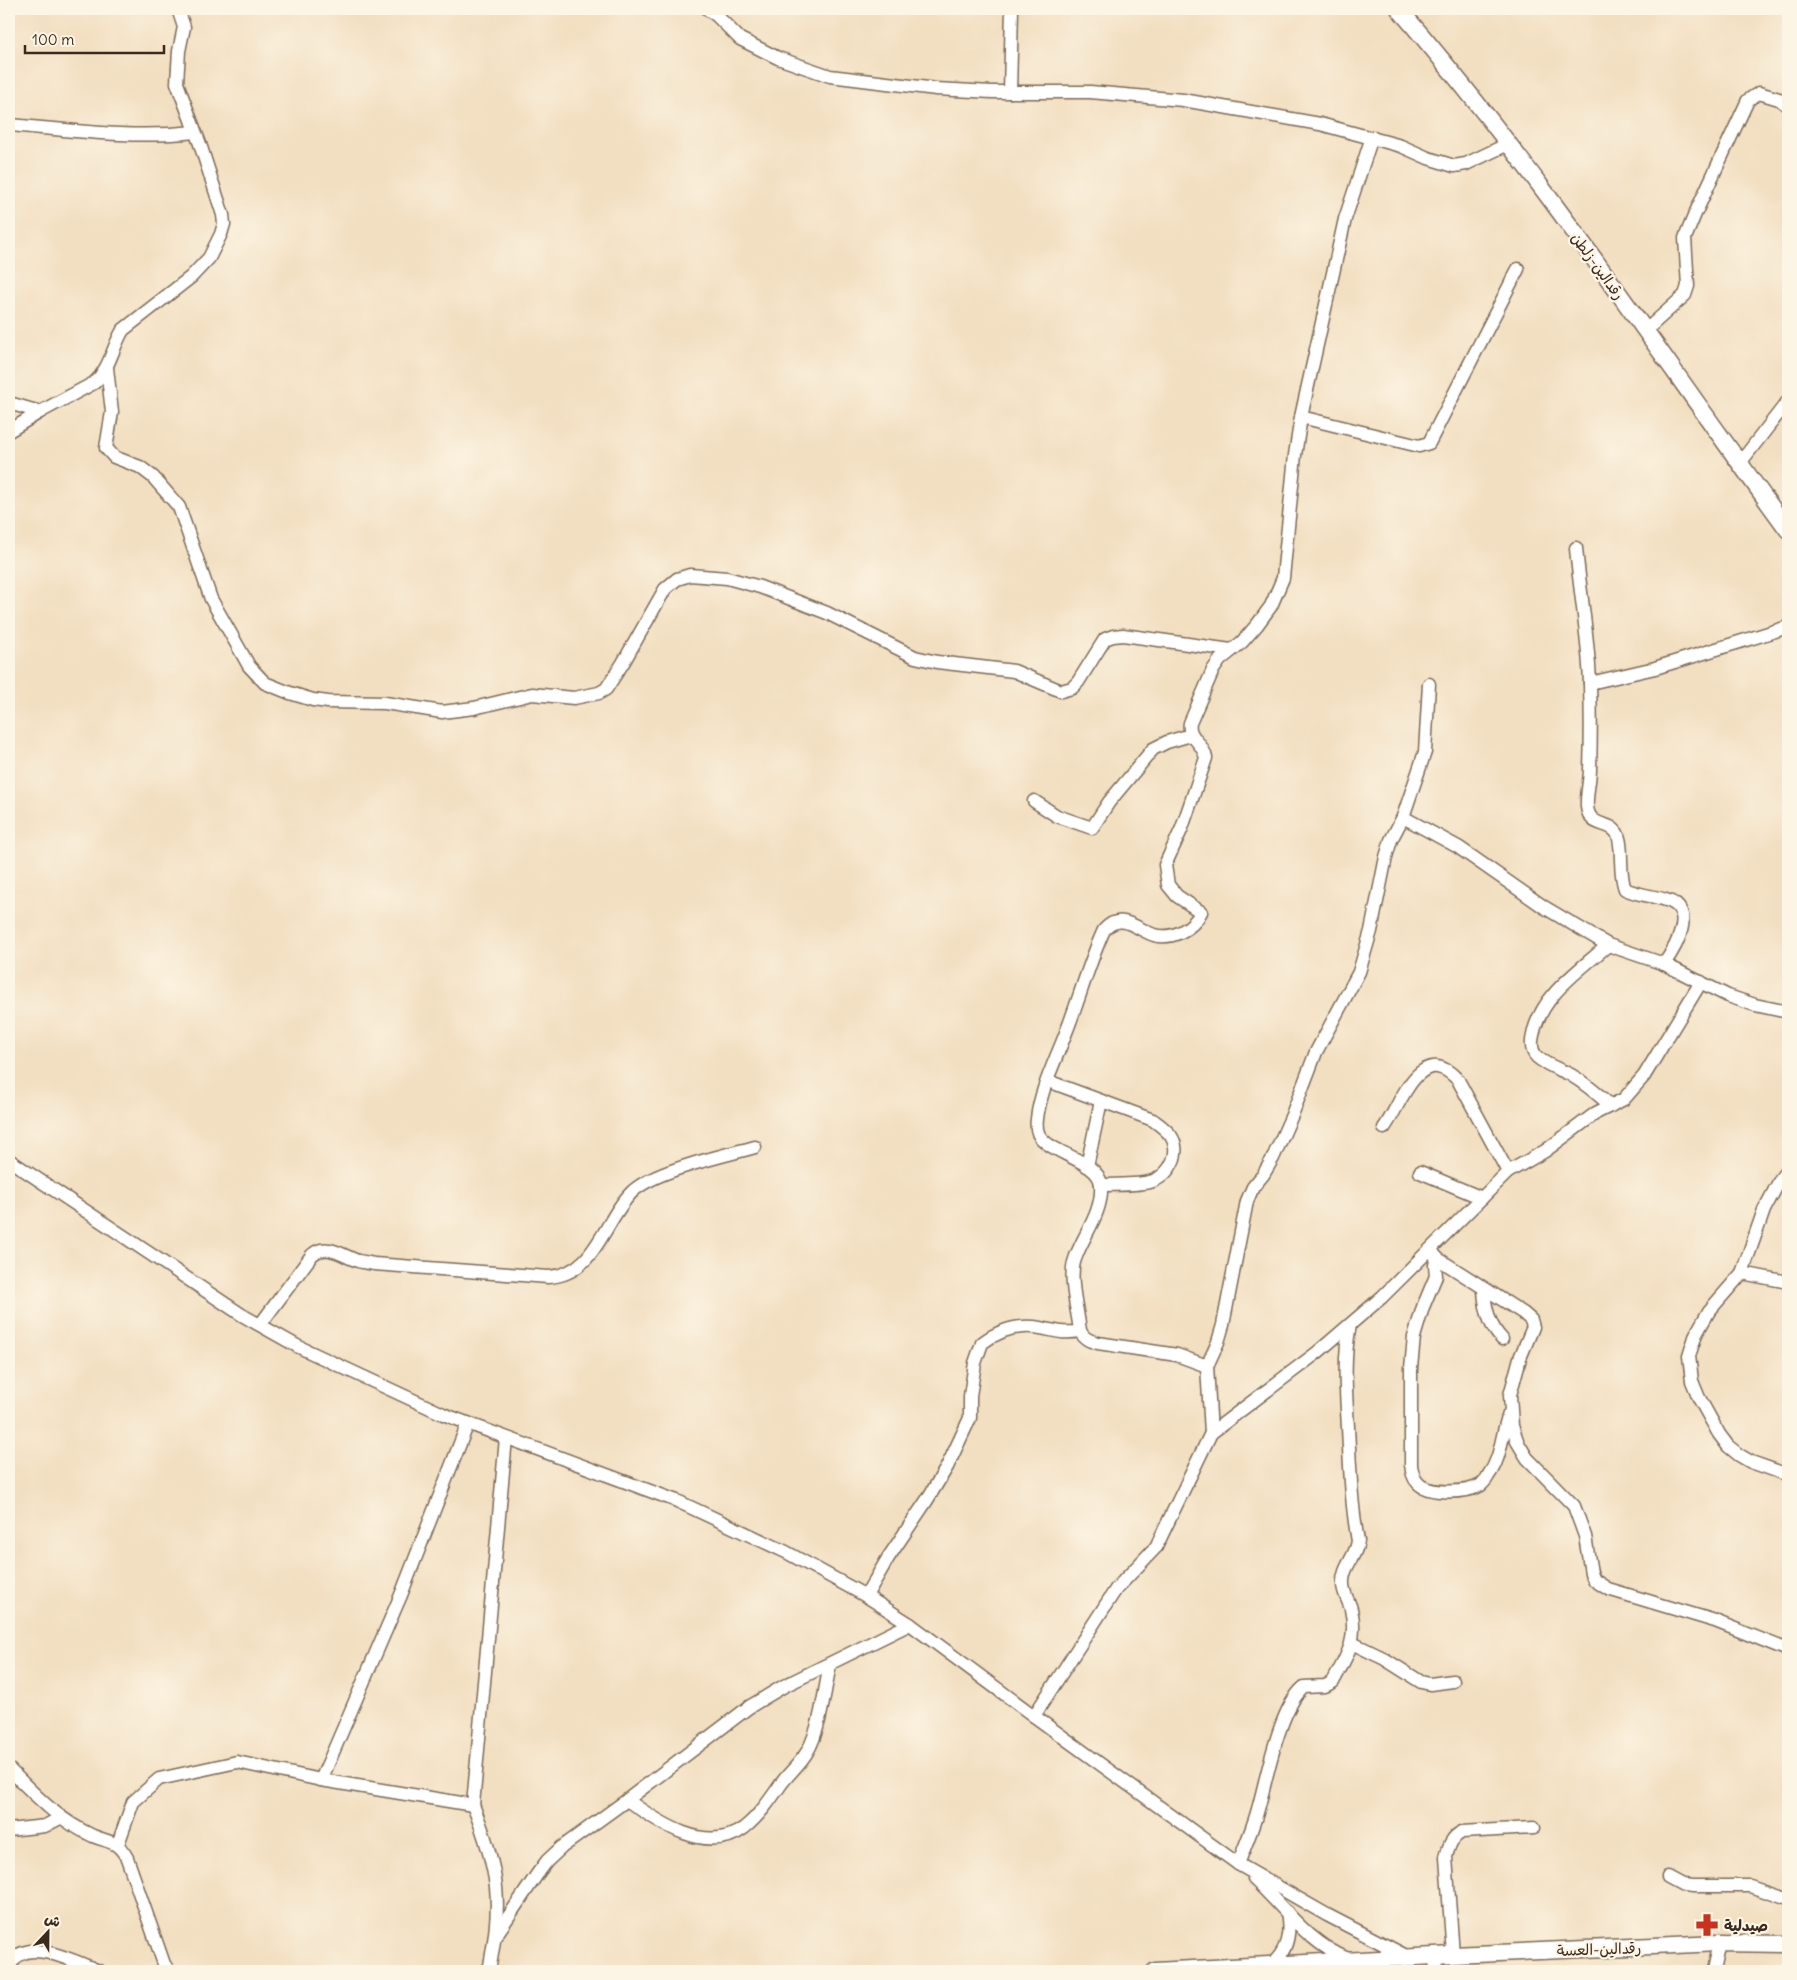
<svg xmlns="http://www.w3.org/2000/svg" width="1797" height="1980" viewBox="0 0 1797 1980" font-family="Delius,'Playpen Sans Arabic',sans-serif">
<rect width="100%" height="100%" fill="#fcf5e5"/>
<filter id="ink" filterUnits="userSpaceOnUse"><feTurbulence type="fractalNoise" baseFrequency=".02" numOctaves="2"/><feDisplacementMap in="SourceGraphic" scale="10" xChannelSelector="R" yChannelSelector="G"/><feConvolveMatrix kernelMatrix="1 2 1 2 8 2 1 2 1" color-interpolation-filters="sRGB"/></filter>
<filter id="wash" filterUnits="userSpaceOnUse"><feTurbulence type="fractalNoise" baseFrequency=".0096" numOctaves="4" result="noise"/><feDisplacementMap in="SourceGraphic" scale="20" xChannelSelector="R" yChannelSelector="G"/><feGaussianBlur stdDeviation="1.12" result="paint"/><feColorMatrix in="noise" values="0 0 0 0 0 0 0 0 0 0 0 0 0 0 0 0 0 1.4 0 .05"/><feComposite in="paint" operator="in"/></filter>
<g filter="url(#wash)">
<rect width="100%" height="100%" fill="#f2dec0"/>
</g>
<g filter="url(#ink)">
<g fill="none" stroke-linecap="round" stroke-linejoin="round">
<defs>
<g id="minor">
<path d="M707 9 716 15 740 39 778 58 830 76 936 89 992 92H1090L1183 100 1320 124 1401 146 1428 158 1454 166 1466 164 1508 144"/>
<path d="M1010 92 1012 9"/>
<path d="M9 125C70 130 133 139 194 132"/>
<path d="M1645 331 1685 295 1688 286 1685 238 1695 214 1748 100 1759 93 1779 99 1788 106"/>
<path d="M107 368 112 412 106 448 114 457 140 467 153 477 179 507 211 599 236 643 249 666 265 683 290 693 313 700 328 702 385 703 442 712 474 708 532 694 574 698 599 693 606 689 623 663 665 589 677 579 690 575 727 578 760 587 827 613 915 657 937 662 1014 671 1061 691 1072 688 1078 682 1105 639 1113 636 1123 635 1231 650"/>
<path d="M9 403 40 412"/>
<path d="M1301 417 1419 446 1429 443 1518 269"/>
<path d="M9 431 40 412 94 383C110 369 112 348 123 330L191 277 209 258 221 234 224 224 223 215 200 144 177 83 179 51 184 27 178 9"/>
<path d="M1740 463 1788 401"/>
<path d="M1576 548C1580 593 1589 640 1590 685 1591 713 1591 741 1590 769 1590 781 1586 795 1587 807 1590 829 1609 820 1617 833 1624 846 1618 872 1625 889 1638 895 1653 896 1666 900 1698 909 1676 947 1664 964"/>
<path d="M1590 683 1655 668 1788 627"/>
<path d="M1034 801 1057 816 1092 828 1109 802 1153 749 1167 742 1191 735"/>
<path d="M1403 817 1458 847 1544 907 1608 945 1664 964 1728 996 1755 1005 1788 1012"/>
<path d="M1608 945C1579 971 1541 995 1533 1035 1531 1043 1531 1051 1537 1057 1547 1066 1560 1069 1571 1075 1586 1084 1599 1095 1611 1106"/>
<path d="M1048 1081 1153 1120C1160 1125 1166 1129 1171 1136 1182 1153 1170 1174 1153 1181 1137 1186 1117 1184 1101 1185"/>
<path d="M1384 1128C1401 1105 1420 1039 1458 1080L1508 1172"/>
<path d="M9 1160 242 1315 297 1346 443 1414 677 1501 786 1552 866 1596 910 1624 1034 1716 1238 1864 1327 1915 1410 1958"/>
<path d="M1087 1166 1101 1101"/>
<path d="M1788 1169 1781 1178 1764 1210 1742 1273 1709 1311 1696 1334 1689 1356 1692 1381 1699 1398 1719 1434 1728 1446 1739 1455 1751 1462 1788 1475"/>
<path d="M1420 1172 1482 1198"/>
<path d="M1431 1250 1437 1258 1523 1313 1531 1320 1533 1327 1520 1358 1510 1395 1512 1426 1518 1443 1527 1458 1574 1506 1585 1536 1591 1573 1594 1580 1608 1589 1715 1621 1788 1650"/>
<path d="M1437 1258 1435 1265 1436 1276 1423 1307 1414 1337 1411 1368V1465C1412 1472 1413 1478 1418 1483 1428 1495 1468 1493 1481 1485 1483 1483 1487 1479 1488 1476 1502 1457 1501 1435 1509 1414"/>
<path d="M1742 1273 1788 1282"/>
<path d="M1484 1290C1485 1308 1489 1326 1502 1339"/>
<path d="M260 1325 312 1255C326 1242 343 1256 358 1261 363 1262 369 1263 374 1264L548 1277C596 1275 603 1220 633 1191 656 1170 723 1156 755 1147"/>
<path d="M1207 1366 1177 1355 1098 1343C1090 1341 1084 1339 1080 1331 1078 1311 1068 1278 1075 1259 1083 1235 1103 1213 1101 1185 1100 1163 1056 1154 1043 1140 1037 1135 1036 1127 1037 1119 1040 1090 1057 1057 1067 1030 1080 997 1089 962 1104 930 1121 911 1136 929 1154 935 1172 940 1193 929 1201 912L1177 896 1168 885 1165 865 1182 828 1206 758C1203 742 1187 737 1190 723L1213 670 1220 660 1242 642 1257 625 1271 606 1283 578 1295 455 1301 417 1345 219 1372 137"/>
<path d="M1211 1433 1207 1366 1218 1342 1223 1325 1247 1201 1253 1187 1263 1175 1273 1158 1292 1115 1316 1052 1359 972 1371 931 1386 857 1391 840 1403 817 1425 752 1429 684"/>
<path d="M866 1596 888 1558 927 1500 947 1467 970 1418V1396L975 1363 982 1343C998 1331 1014 1325 1034 1327 1052 1329 1061 1335 1080 1331"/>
<path d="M1352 1643 1383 1658 1421 1682 1430 1684 1453 1681"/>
<path d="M1034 1716 1116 1589 1156 1547 1211 1433 1318 1352 1382 1297 1508 1172 1545 1151 1596 1113 1624 1099 1644 1076 1701 982"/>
<path d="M9 1769C36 1796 58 1820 93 1836 110 1843 117 1840 127 1858L164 1964 169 1971"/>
<path d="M321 1780 401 1595 468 1423"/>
<path d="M627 1800C658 1822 707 1856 744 1828 759 1816 770 1800 781 1784 789 1773 800 1764 807 1752 820 1731 825 1689 830 1664"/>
<path d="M9 1830 45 1826 60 1818"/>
<path d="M118 1844 133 1802 159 1779 237 1762 321 1780 473 1805"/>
<path d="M1238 1864C1245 1846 1253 1828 1258 1809 1267 1778 1279 1708 1304 1687L1325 1686 1333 1682C1347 1656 1358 1640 1351 1609 1349 1601 1343 1593 1343 1584 1342 1567 1356 1557 1358 1541 1351 1504 1350 1465 1348 1427 1346 1393 1343 1359 1350 1325"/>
<path d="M1668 1877 1683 1885 1693 1886H1750L1788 1899"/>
<path d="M1254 1879C1285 1908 1308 1943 1348 1959"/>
<path d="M496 1935 538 1873 547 1861 562 1847 627 1800 749 1707 784 1686 910 1624"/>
<path d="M1453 1955 1446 1857C1449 1845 1452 1837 1462 1832L1534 1828"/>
<path d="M1435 1957 1436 1971"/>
<path d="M1271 1965C1288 1951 1291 1933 1287 1912"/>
<path d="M9 1969C20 1932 75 1962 99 1971"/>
<path d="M489 1971C494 1943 499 1916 496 1887 493 1859 483 1831 473 1805L506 1438"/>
<path d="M1713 1971 1719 1943"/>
</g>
<g id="major">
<path d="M1399 9C1541 173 1660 355 1788 530"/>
<path d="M1155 1971 1453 1955 1719 1943 1788 1944"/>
</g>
</defs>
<!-- minor casing -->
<use href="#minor" stroke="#7b6957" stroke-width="15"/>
<!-- major casing -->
<use href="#major" stroke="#7b6957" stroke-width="19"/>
<!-- minor -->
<use href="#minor" stroke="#fff" stroke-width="12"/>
<!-- major -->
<use href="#major" stroke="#fff" stroke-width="16"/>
</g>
</g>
<!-- icons -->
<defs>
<symbol id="pharmacy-bare" viewBox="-9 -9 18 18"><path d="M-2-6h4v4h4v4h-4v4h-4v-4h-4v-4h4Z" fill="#c8321e" stroke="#fcf5e5" stroke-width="2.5" paint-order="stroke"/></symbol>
</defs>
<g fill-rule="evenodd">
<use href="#pharmacy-bare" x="1691" y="1909" width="32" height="32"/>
</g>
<g text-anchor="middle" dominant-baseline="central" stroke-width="4.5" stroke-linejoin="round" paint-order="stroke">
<!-- street labels -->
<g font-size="15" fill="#3b2a1e" stroke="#fcf5e5">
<text transform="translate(1598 266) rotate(54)">رقدالين-زلطن</text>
<text transform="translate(1599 1949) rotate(-2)">رقدالين-العسة</text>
</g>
<!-- poi labels -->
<g font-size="15" font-weight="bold" fill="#3b2a1e" stroke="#fcf5e5" text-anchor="start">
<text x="1724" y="1925">صيدلية</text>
</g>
</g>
<!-- margin -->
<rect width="1797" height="1980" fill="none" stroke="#fcf5e5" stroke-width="30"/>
<!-- north arrow -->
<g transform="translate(48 1932) rotate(22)" stroke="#fcf5e5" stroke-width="4" paint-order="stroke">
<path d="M0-4L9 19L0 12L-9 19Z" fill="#3b2a1e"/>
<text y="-8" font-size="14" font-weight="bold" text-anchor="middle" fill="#3b2a1e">ش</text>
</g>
<!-- scale -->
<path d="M25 45v8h139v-8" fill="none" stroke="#3b2a1e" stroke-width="2.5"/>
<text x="32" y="45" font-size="15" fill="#3b2a1e" stroke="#fcf5e5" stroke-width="4" paint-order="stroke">100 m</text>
</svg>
